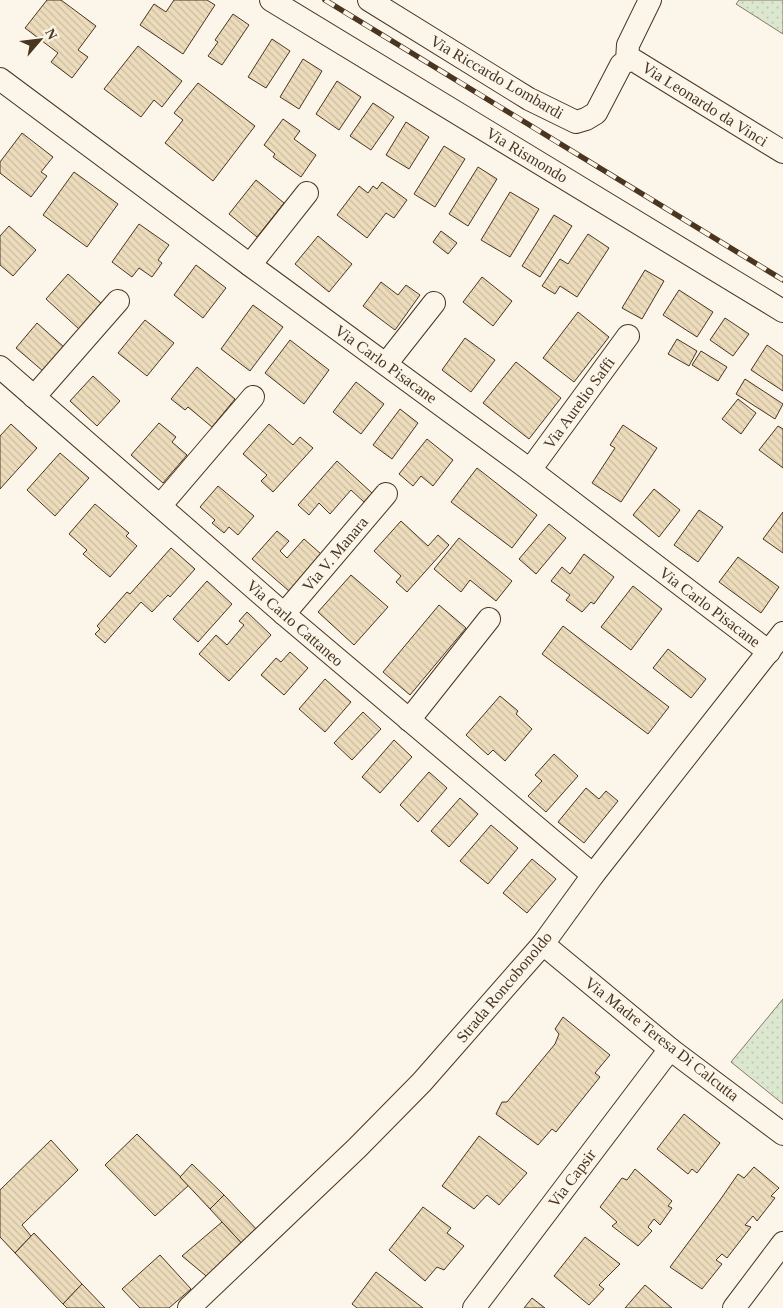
<svg xmlns="http://www.w3.org/2000/svg" width="783" height="1308" viewBox="0 0 783 1308" font-family="'Times New Roman',serif">
<defs>
<pattern id="grass-dots" width="8" height="8" patternUnits="userSpaceOnUse" patternTransform="scale(1.25)"><rect width="8" height="8" fill="#dce7d0"/><path d="M2 2h.1M6 6h.1" fill="none" stroke="#bec7b2" stroke-width="1.8" stroke-linecap="round"/></pattern>
<pattern id="building-back-hatch" width="6" height="6" patternUnits="userSpaceOnUse" patternTransform="scale(1.25)"><rect width="6" height="6" fill="#ecdcbc"/><path d="M-1 5l2 2M0 0l6 6M5-1l2 2" fill="none" stroke="#ccbda1"/></pattern>
</defs>
<rect width="100%" height="100%" fill="#fbf6e9"/>
<!-- grass -->
<g fill="url(#grass-dots)" stroke="#887966">
<path d="M739 0H783V34L736 4Z"/>
<path d="M783 999V1104L731 1062Z"/>
</g>
<!-- building -->
<g fill="url(#building-back-hatch)" stroke="#4a3520">
<path d="M47 0H61L96 26 78 50 88 57 72 78 51 62 58 53 25 28Z"/>
<path d="M174 0H207L215 5 183 54 140 25 154 4 166 12Z"/>
<path d="M233 14 249 25 222 65 208 56 218 42 215 40Z"/>
<path d="M272 39 290 51 266 88 248 77Z"/>
<path d="M138 46 182 81 162 107 154 100 141 117 104 89Z"/>
<path d="M303 59 322 71 299 109 280 97Z"/>
<path d="M337 81 361 97 339 130 316 114Z"/>
<path d="M198 83 255 126 213 181 165 143 183 120 174 113Z"/>
<path d="M373 103 394 117 371 150 350 136Z"/>
<path d="M283 119 300 131 294 139 316 155 301 177 273 157 275 154 264 145Z"/>
<path d="M406 122 429 137 409 169 386 155Z"/>
<path d="M22 133 53 157 41 172 47 176 31 197 0 173V162Z"/>
<path d="M444 146 465 159 435 207 414 194Z"/>
<path d="M478 167 497 179 468 226 449 214Z"/>
<path d="M74 172 118 204 87 247 43 215Z"/>
<path d="M256 180 284 203 257 237 229 214Z"/>
<path d="M382 182 407 200 394 218 386 213 367 238 337 215 359 186 368 193 373 186 377 189Z"/>
<path d="M510 192 539 209 510 257 481 240Z"/>
<path d="M554 215 572 226 540 277 522 266Z"/>
<path d="M139 224 169 245 158 260 162 263 152 277 139 268 132 277 112 262Z"/>
<path d="M9 226 36 250 13 276 0 265V236Z"/>
<path d="M441 231 457 243 448 254 433 242Z"/>
<path d="M588 234 609 248 577 297 560 286 555 294 542 286 560 259 568 264Z"/>
<path d="M318 236 352 264 329 292 295 264Z"/>
<path d="M196 265 226 288 203 318 174 295Z"/>
<path d="M645 270 664 281 642 319 622 308Z"/>
<path d="M68 274 102 304 79 329 46 299Z"/>
<path d="M482 277 512 301 493 326 463 302Z"/>
<path d="M381 282 398 295 406 285 420 295 395 330 363 306Z"/>
<path d="M679 290 713 312 697 337 663 315Z"/>
<path d="M253 305 283 327 250 371 221 349Z"/>
<path d="M578 312 609 337 574 382 543 358Z"/>
<path d="M725 318 749 334 733 356 710 340Z"/>
<path d="M145 320 174 343 147 376 118 353Z"/>
<path d="M37 323 65 348 44 372 16 348Z"/>
<path d="M465 338 495 360 471 392 442 370Z"/>
<path d="M677 339 697 351 689 366 668 354Z"/>
<path d="M290 340 329 370 304 404 265 373Z"/>
<path d="M767 345 783 356V391L751 370Z"/>
<path d="M701 351 727 367 718 381 692 365Z"/>
<path d="M516 362 561 398 529 439 483 403Z"/>
<path d="M197 367 235 399 212 427 188 407 185 410 171 399Z"/>
<path d="M93 376 120 401 97 426 70 401Z"/>
<path d="M745 379 783 404 775 419 736 394Z"/>
<path d="M356 382 384 404 361 434 333 412Z"/>
<path d="M738 399 756 413 741 434 722 419Z"/>
<path d="M400 409 418 423 392 459 373 445Z"/>
<path d="M159 423 176 437 172 442 187 455 163 483 131 455Z"/>
<path d="M11 424 37 448 0 489V436Z"/>
<path d="M269 424 293 445 300 437 313 448 273 492 261 481 267 475 243 454Z"/>
<path d="M623 425 657 448 621 502 592 483 615 448 610 445Z"/>
<path d="M778 426 783 429V468L759 450Z"/>
<path d="M427 439 453 460 433 486 421 476 413 486 399 474Z"/>
<path d="M60 453 89 478 55 516 27 490Z"/>
<path d="M337 461 372 493 364 502 351 490 330 514 319 503 309 515 298 505Z"/>
<path d="M477 468 537 515 512 548 451 502Z"/>
<path d="M218 486 254 516 238 535 229 527 224 533 212 523 215 520 200 507Z"/>
<path d="M654 489 680 510 659 537 633 515Z"/>
<path d="M95 504 129 533 126 536 137 546 110 577 83 554 87 550 69 534Z"/>
<path d="M699 510 723 527 698 562 674 545Z"/>
<path d="M783 512V553L763 539Z"/>
<path d="M401 521 428 546 438 535 449 545 407 592 396 582 401 576 374 551Z"/>
<path d="M549 524 566 538 536 574 519 559Z"/>
<path d="M277 531 289 541 280 551 287 558 304 539 321 554 289 591 252 559Z"/>
<path d="M459 538 512 581 496 601 470 580 461 592 434 569Z"/>
<path d="M171 548 195 569 170 597 168 595 152 612 141 602 105 643 95 634 100 629 97 626 127 592 130 594Z"/>
<path d="M584 554 614 577 594 604 591 602 582 612 566 600 570 595 551 581 562 567 570 574Z"/>
<path d="M738 557 779 587 761 613 719 582Z"/>
<path d="M351 575 388 607 354 645 318 612Z"/>
<path d="M207 581 232 604 198 642 173 619Z"/>
<path d="M633 586 662 609 631 650 601 627Z"/>
<path d="M439 605 466 628 410 695 383 672Z"/>
<path d="M247 612 271 635 229 681 199 654 216 635 227 645 244 625 239 621Z"/>
<path d="M563 626 669 707 648 734 542 654Z"/>
<path d="M668 649 706 679 691 698 653 668Z"/>
<path d="M290 652 308 668 284 695 261 675 276 658 281 662Z"/>
<path d="M325 679 351 702 325 732 299 709Z"/>
<path d="M500 696 518 711 516 714 532 729 505 761 493 750 488 755 466 735Z"/>
<path d="M363 712 381 729 352 760 334 743Z"/>
<path d="M394 740 412 757 380 793 362 777Z"/>
<path d="M554 754 578 776 546 812 528 796 542 781 535 775Z"/>
<path d="M429 772 447 788 418 822 400 805Z"/>
<path d="M586 788 599 799 606 791 618 801 584 843 558 822Z"/>
<path d="M460 798 478 814 449 847 431 831Z"/>
<path d="M491 825 518 848 488 884 460 861Z"/>
<path d="M532 859 556 879 527 913 503 893Z"/>
<path d="M563 1017 610 1055 595 1073 600 1077 556 1132 552 1129 538 1145 496 1114 502 1102H507L555 1044 559 1034 555 1029Z"/>
<path d="M684 1114 720 1143 697 1173 692 1169 688 1174 657 1149Z"/>
<path d="M137 1134 189 1185 155 1216 105 1165Z"/>
<path d="M479 1136 527 1173 499 1205 487 1195 474 1209 442 1186Z"/>
<path d="M51 1140 78 1170 22 1225 31 1236 15 1253 0 1237V1190Z"/>
<path d="M192 1164 224 1195 210 1209 180 1177Z"/>
<path d="M754 1167 779 1188 771 1196 775 1198 757 1221 753 1216 745 1225 751 1227 727 1258 722 1254 716 1260 722 1264 702 1289 670 1267 720 1200 738 1174 744 1178Z"/>
<path d="M635 1169 672 1201 668 1206 672 1208 660 1225 654 1219 648 1227 652 1231 638 1246 612 1226 617 1222 600 1207 622 1178 627 1180Z"/>
<path d="M224 1195 260 1233 246 1248 210 1209Z"/>
<path d="M423 1207 451 1228 447 1233 464 1246 444 1270 437 1267 425 1281 389 1250Z"/>
<path d="M222 1222 246 1248 211 1280 182 1256Z"/>
<path d="M34 1233 82 1284 63 1304 15 1253Z"/>
<path d="M585 1237 620 1264 599 1285 604 1289 589 1305 554 1276Z"/>
<path d="M160 1255 191 1289 169 1308H140L122 1289Z"/>
<path d="M376 1272 423 1308H357L352 1304Z"/>
<path d="M82 1284 105 1308H67L63 1304Z"/>
<path d="M645 1285 672 1308H625Z"/>
<path d="M532 1298 545 1308H524Z"/>
</g>
<g fill="none" stroke-linecap="round" stroke-linejoin="round">
<defs>
<g id="minor">
<path d="M271 0 783 311"/>
<path d="M369 0 529 99 576 122 586 119 596 113 621 65 627 60 628 45 650 0"/>
<path d="M627 60 635 61 783 152"/>
<path d="M0 79 250 265 530 470 769 652"/>
<path d="M250 265 307 193"/>
<path d="M386 364 434 303"/>
<path d="M0 367 284 614 593 875"/>
<path d="M34 397 118 301"/>
<path d="M530 470 628 336"/>
<path d="M160 506 253 397"/>
<path d="M284 614 386 494"/>
<path d="M409 720 489 619"/>
<path d="M543 944 670 1049 783 1134"/>
<path d="M189 1308 357 1148 422 1082 543 944 593 875 783 633"/>
<path d="M474 1308 670 1049"/>
<path d="M734 1308 783 1243"/>
</g>
</defs>
<!-- minor casing -->
<use href="#minor" stroke="#4a3520" stroke-width="24"/>
<!-- minor -->
<use href="#minor" stroke="#fbf6e9" stroke-width="22"/>
<defs>
<path id="rail" d="M325 0 783 280"/>
</defs>
<!-- rail casing -->
<use href="#rail" stroke="#4a3520" stroke-width="5.5"/>
<!-- rail -->
<use href="#rail" stroke="#fbf6e9" stroke-width="4" stroke-dasharray="11" stroke-linecap="butt"/>
</g>
<g text-anchor="middle" dominant-baseline="central" stroke-width="4" stroke-linejoin="round" paint-order="stroke">
<!-- street labels -->
<g font-size="16" fill="#4a3520" stroke="#fbf6e9">
<text transform="translate(497 77) rotate(30)">Via Riccardo Lombardi</text>
<text transform="translate(705 104) rotate(32)">Via Leonardo da Vinci</text>
<text transform="translate(527 155) rotate(31)">Via Rismondo</text>
<text transform="translate(386 364) rotate(36)">Via Carlo Pisacane</text>
<text transform="translate(579 403) rotate(-54)">Via Aurelio Saffi</text>
<text transform="translate(335 554) rotate(-50)">Via V. Manara</text>
<text transform="translate(710 607) rotate(37)">Via Carlo Pisacane</text>
<text transform="translate(295 623) rotate(41)">Via Carlo Cattaneo</text>
<text transform="translate(504 987) rotate(-50)">Strada Roncobonoldo</text>
<text transform="translate(662 1039) rotate(38)">Via Madre Teresa Di Calcutta</text>
<text transform="translate(572 1178) rotate(-53)">Via Capsir</text>
</g>
</g>
<!-- north arrow -->
<g transform="translate(40 40) rotate(62)" stroke="#fbf6e9" stroke-width="4" paint-order="stroke">
<path d="M0-4L9 19L0 12L-9 19Z" fill="#4a3520"/>
<text y="-8" font-size="14" font-weight="bold" text-anchor="middle" fill="#4a3520">N</text>
</g>
</svg>
